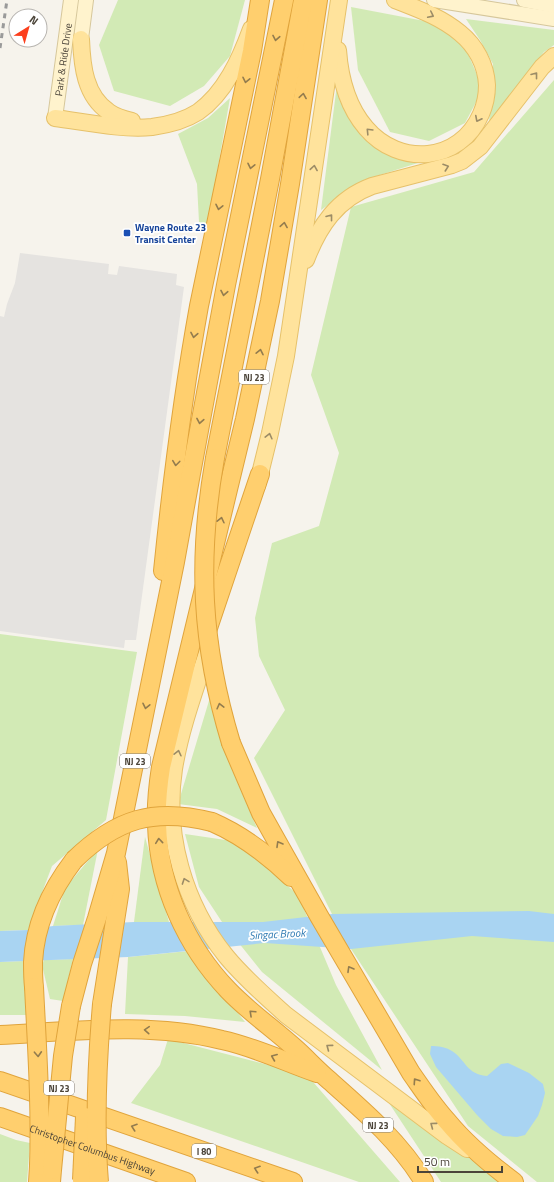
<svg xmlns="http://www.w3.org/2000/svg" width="554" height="1182" viewBox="0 0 554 1182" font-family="'Titillium Web',sans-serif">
<rect width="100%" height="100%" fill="#f6f3ec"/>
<!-- green -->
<g fill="#d2eab5">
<path d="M118 0H245L230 56 204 86 170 106 114 91 99 45Z"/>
<path d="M351 7 435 23 466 49 483 89 465 123 429 141 390 132 358 70Z"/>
<path d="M466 19 554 30V45L544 52 489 123 493 64 480 40Z"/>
<path d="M554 80V1182H537L468 1126 351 949 332 914 254 758 285 710 259 656 255 618 272 543 319 526 339 453 311 375 351 207 474 172Z"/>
<path d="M337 84 381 148 421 162 364 180 321 210Z"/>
<path d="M230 98 208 224 199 222 197 184 178 134 208 118Z"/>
<path d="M0 634 137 652 106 820 52 866 28 930 0 931Z"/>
<path d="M211 694 230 765 257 828 217 809 178 804Z"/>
<path d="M185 834 239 842 298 895 336 985 382 1070 262 972 222 922 199 887Z"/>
<path d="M145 837 169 922H134Z"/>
<path d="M98 849 83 925 53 926 65 888Z"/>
<path d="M189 951 245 1022 185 1016 125 1014 128 957Z"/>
<path d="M73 959 63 1001 50 999 42 965 44 960Z"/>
<path d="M24 961 26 1015H0V962Z"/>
<path d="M168 1039 307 1075 400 1182H359L131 1103 160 1065Z"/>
<path d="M389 1103 495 1176 503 1182H441Z"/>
<path d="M0 1134 16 1140 30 1143 27 1182H0Z"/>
</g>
<!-- parking -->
<path fill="#e5e3e0" d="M20 253 109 264 108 274 117 275 119 266 177 274 176 285 184 287 136 640H125L124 648 0 631V316L4 317 7 304 15 283Z"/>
<!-- water -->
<g fill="#a9d4f2">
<path d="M529 911 554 914V942L472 936 351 949 265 943 128 957 0 962V931L28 930 53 926 134 922H263L332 914Z"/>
<path d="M431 1046C438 1046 446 1047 452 1051 466 1060 466 1074 487 1076L501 1064 508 1063 529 1073 543 1084 545 1093 542 1105 538 1116 525 1135 517 1137 503 1136 491 1129 477 1115 436 1067 430 1054Z"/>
</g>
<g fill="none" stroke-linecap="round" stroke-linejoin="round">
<defs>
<g id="secondary">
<path d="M434 0 554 19"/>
<path d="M524 0 554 6"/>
<path d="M81 39 86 0"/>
<path id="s1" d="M55 118 71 0"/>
</g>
<g id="primary">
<path d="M81 39C82 66 85 96 109 112 116 117 124 119 132 121"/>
<path d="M338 50C340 78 347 106 366 128 399 167 460 163 481 114 485 105 487 95 487 85 486 65 476 46 460 33 441 17 418 9 395 0"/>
<path d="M55 118C85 122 122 130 152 127 167 125 184 121 198 112 225 93 240 59 251 29"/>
<path d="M306 260C319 226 337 199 372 186L452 165 462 161 480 147 542 67 554 56"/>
<path d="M257 486 270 433 286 356 339 0"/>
<path d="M210 644C197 685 181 726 174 769 164 834 184 904 226 956 244 978 265 996 286 1015L447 1136 467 1149"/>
</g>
<g id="highway">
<path d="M318 0 290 184 270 301 245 419 161 767C158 786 156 805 157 825 159 886 186 946 228 990 249 1012 274 1029 297 1050 308 1060 318 1071 330 1081 364 1111 400 1142 424 1182"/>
<path d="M215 458 270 179 303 0"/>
<path d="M163 571C172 482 183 394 199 306L252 51 260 0"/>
<path d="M207 631 260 474"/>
<path d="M231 743 261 813 275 838 319 916 411 1073C423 1090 434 1107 448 1122 467 1145 490 1164 514 1182"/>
<path d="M212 822C242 835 267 854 291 877"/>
<path d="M34 987C33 979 33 970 33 962 35 924 51 890 74 860"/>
<path d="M102 1004 120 889 117 862"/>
<path d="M71 1006 82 964 97 918 116 853 175 562 190 479 226 285 284 0"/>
<path d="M0 1035C74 1031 150 1022 222 1040 255 1047 285 1062 317 1073"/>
<path d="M0 1081 293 1182"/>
<path id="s2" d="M0 1117 186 1182"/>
<path d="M38 1182 39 1166"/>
<path d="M51 1182 52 1170"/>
</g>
</defs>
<!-- secondary casing -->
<use href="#secondary" stroke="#d6c79b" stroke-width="16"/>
<!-- primary casing -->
<use href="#primary" stroke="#e6c16a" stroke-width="18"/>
<!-- highway casing -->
<use href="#highway" stroke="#e0a43c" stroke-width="20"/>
<!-- secondary -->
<use href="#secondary" stroke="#fff3cd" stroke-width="14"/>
<!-- primary -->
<use href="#primary" stroke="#ffe39c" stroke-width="16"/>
<!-- highway -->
<use href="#highway" stroke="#ffcf6e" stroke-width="18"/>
<!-- rail -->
<path stroke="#9a9a9a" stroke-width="3" stroke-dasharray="5 5" stroke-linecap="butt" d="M0 48 7 0"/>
<defs>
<g id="highway-bridge">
<path d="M215 458C197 560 201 644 231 743"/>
<path d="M74 860C116 819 154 807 212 822"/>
<path d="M34 987C37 1047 41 1106 39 1166"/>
<path d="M52 1170 63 1056 71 1006"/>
<path d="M82 1180 85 1117"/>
<path d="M99 1182C94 1122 97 1063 102 1004"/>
</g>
</defs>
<!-- highway-bridge casing -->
<use href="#highway-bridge" stroke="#e0a43c" stroke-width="20" stroke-linecap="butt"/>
<!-- highway-bridge -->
<use href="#highway-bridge" stroke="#ffcf6e" stroke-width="18"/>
</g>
<!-- one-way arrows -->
<defs><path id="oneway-chevron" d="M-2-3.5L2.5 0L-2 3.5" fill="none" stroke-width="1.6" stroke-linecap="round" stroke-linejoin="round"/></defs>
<g stroke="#9c8c66">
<use href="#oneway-chevron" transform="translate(431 15) rotate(26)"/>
<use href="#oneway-chevron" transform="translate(535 75) rotate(-52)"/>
<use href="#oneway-chevron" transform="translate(478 119) rotate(117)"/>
<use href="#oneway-chevron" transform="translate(369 131) rotate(-134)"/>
<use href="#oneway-chevron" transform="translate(446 167) rotate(-19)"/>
<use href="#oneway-chevron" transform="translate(314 168) rotate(-81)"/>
<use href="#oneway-chevron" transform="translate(330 217) rotate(-52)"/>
<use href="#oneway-chevron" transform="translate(269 436) rotate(-76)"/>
<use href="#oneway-chevron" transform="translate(178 753) rotate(-77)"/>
<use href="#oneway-chevron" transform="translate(185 881) rotate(-110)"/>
<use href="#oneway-chevron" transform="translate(329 1047) rotate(-143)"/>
<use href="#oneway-chevron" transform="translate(433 1125) rotate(-143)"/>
</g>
<g stroke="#937c4e">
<use href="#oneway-chevron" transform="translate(276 38) rotate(101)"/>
<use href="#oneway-chevron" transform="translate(246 80) rotate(102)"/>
<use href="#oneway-chevron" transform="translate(303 96) rotate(-81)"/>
<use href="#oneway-chevron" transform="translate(251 166) rotate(102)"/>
<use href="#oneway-chevron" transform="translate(219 207) rotate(102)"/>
<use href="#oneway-chevron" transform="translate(284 225) rotate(-81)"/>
<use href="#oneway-chevron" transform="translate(224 293) rotate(101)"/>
<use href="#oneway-chevron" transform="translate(194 335) rotate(100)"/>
<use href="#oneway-chevron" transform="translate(260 352) rotate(-78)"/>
<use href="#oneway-chevron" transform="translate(200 421) rotate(100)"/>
<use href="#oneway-chevron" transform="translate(176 463) rotate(97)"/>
<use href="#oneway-chevron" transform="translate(221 520) rotate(-77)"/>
<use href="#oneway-chevron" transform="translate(146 706) rotate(102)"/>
<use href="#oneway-chevron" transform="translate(220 706) rotate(-104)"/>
<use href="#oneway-chevron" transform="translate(159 841) rotate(-96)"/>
<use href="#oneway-chevron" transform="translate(279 844) rotate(-120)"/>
<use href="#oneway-chevron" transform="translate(350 969) rotate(-120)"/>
<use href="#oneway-chevron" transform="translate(252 1013) rotate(-137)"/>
<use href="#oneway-chevron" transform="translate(147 1030) rotate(-176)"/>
<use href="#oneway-chevron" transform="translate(38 1054) rotate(87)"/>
<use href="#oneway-chevron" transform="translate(274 1057) rotate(-158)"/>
<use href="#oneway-chevron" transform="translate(416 1081) rotate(-124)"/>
<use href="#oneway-chevron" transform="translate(134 1127) rotate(-161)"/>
<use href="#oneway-chevron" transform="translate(257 1169) rotate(-161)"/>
</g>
<!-- markers -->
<rect fill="#1a4fb4" stroke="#fff" stroke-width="1.5" x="123" y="229" width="8" height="8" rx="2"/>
<g text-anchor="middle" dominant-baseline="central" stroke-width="3.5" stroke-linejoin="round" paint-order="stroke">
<!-- shield labels -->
<g fill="#fff" stroke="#817c74" stroke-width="1">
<rect x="239" y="370" width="30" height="14" rx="3"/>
<rect x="120" y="754" width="30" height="14" rx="3"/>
<rect x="44" y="1081" width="30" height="14" rx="3"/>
<rect x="363" y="1118" width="30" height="14" rx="3"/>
<rect x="192" y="1144" width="24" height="14" rx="3"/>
</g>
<g font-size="9" font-weight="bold" fill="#4b4439">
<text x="254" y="377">NJ 23</text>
<text x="135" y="761">NJ 23</text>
<text x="59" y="1088">NJ 23</text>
<text x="378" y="1125">NJ 23</text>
<text x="204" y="1151">I 80</text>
</g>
<!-- street labels -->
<g font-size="10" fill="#4b4439" stroke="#fff">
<text stroke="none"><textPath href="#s1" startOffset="59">Park &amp; Ride Drive</textPath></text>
<text stroke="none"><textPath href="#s2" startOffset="98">Christopher Columbus Highway</textPath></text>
</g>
<!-- transit labels -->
<g font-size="10" font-weight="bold" fill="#164399" stroke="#fff" text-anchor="start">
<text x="135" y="227">Wayne Route 23<tspan x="135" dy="12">Transit Center</tspan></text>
</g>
<!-- water labels -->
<g font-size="11" font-style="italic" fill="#2e7ab2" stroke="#fff">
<text transform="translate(277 934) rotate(-3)">Singac Brook</text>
</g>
</g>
<!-- north arrow -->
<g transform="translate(28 28) rotate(37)"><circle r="19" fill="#ffffff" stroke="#b7b4b0"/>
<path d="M0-3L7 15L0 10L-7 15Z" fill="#fc3f1d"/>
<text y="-6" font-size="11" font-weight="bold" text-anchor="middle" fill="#4b4439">N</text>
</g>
<!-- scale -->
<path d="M418 1166v6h84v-6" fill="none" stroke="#4b4439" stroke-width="2"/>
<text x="424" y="1166" font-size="12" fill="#4b4439" stroke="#ffffff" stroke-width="3" paint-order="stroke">50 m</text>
</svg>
